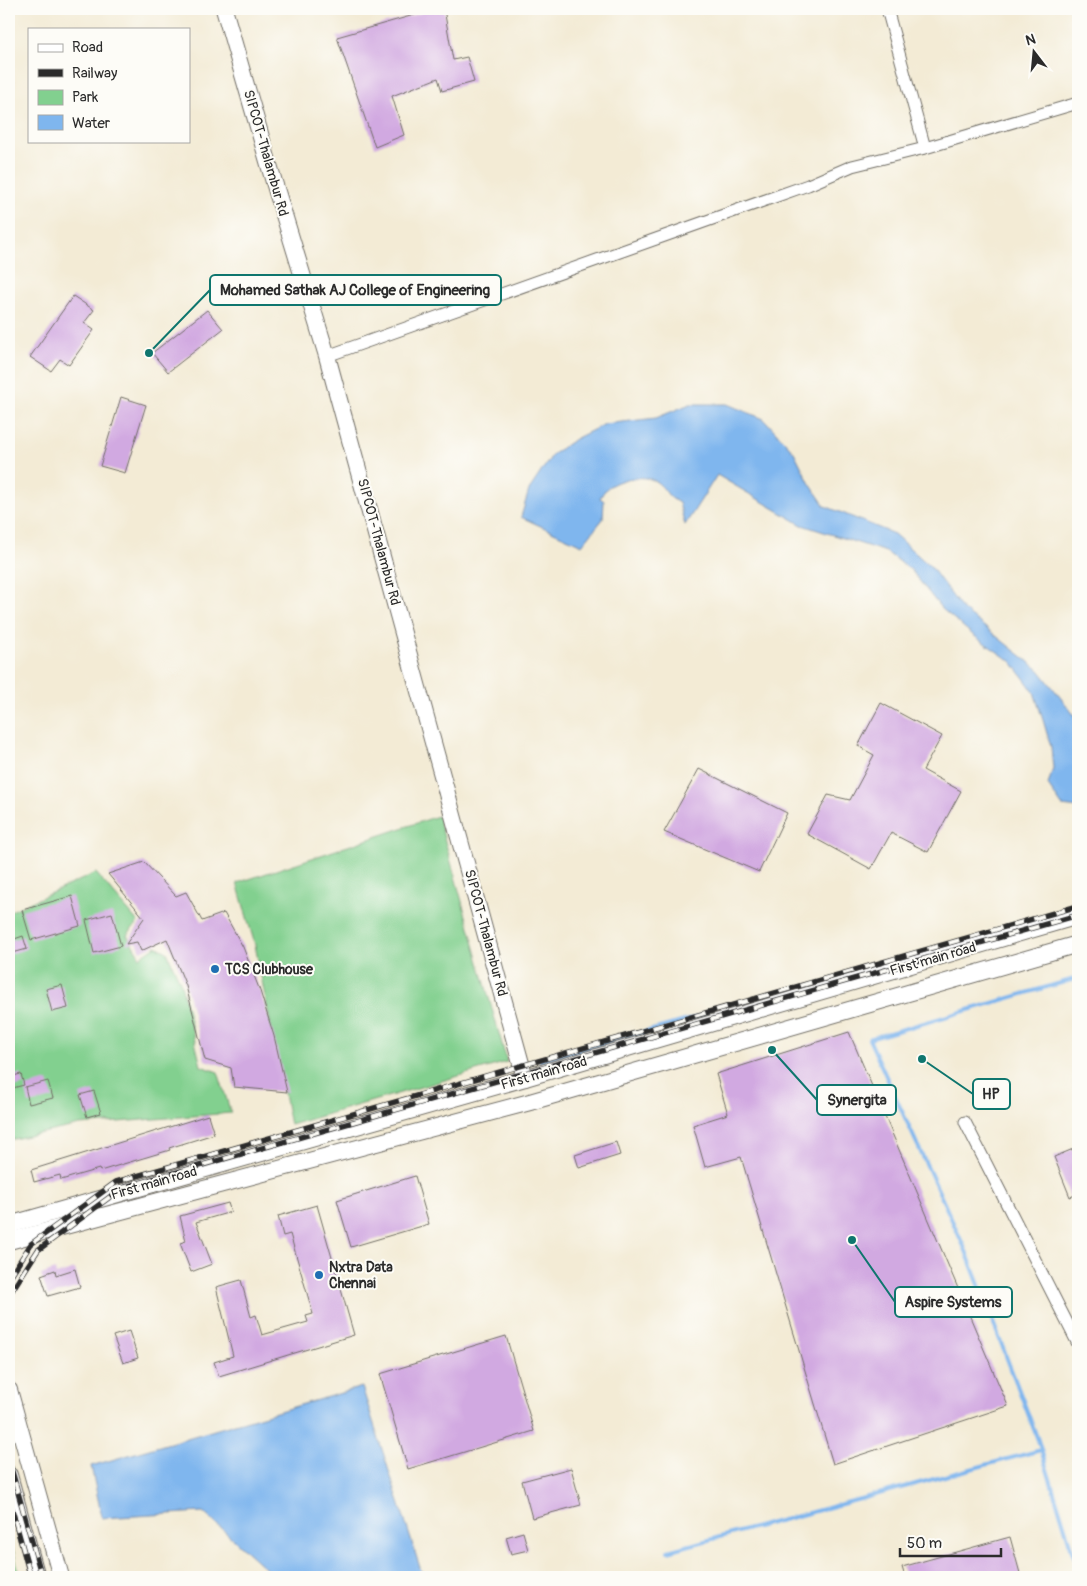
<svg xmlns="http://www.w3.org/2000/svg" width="1087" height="1586" viewBox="0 0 1087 1586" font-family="Pangolin,sans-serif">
<rect width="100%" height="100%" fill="#fdfcf7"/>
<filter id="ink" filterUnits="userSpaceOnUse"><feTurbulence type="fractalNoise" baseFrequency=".02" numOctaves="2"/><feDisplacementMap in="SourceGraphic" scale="10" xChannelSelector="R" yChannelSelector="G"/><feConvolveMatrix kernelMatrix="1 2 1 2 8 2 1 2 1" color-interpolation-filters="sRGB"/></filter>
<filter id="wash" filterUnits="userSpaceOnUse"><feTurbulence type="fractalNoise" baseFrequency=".0096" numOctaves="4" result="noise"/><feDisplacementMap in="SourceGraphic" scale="20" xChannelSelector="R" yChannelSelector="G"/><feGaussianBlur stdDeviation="1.12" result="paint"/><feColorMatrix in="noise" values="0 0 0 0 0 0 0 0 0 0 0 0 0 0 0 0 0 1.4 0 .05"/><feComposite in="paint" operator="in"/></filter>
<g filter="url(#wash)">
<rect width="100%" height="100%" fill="#f3ebd5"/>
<!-- green -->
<g fill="#82d08f" stroke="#567e5d">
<path d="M438 816 507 1062 290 1125 255 945 237 883Z"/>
<path d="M96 873 138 922 127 935 140 957 156 946 167 952 181 984 201 1066 218 1072 231 1113 80 1125 9 1140V912Z"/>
<path d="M9 1533 20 1577H9Z"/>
</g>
<!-- water -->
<g fill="#7fb6ee" stroke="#55708c">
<path d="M690 404H727L764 419 794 452 810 484 825 506 894 534 931 567 962 609 1039 670 1078 720V808L1062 806 1048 785 1053 768 1051 747 1043 720 1034 692 1012 662 973 635 941 608 911 570 886 552 802 525 717 475 685 525 679 503C665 495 669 493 659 484 648 473 622 478 610 486 606 488 603 493 600 498L604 501 603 519 582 545 521 517 529 490 553 454 575 439 605 424 656 418Z"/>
<path d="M362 1387 423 1577H275L203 1512 102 1518 91 1466Z"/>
</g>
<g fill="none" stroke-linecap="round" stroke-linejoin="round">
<!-- stream -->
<g stroke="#7fb6ee" stroke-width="4">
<path d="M1078 978 869 1039 966 1251 1038 1440 1073 1554 1078 1565"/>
<path d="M541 1061 796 990"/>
<path d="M668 1551 1041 1450"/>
</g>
</g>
<g id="blocks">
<!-- building -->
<g fill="#d1a9e1">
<path d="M435 9H444L453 60 467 57 474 82 442 91 438 78 392 96 404 135 375 147 337 37Z"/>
<path d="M73 296 94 310 84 323 94 330 69 365 60 359 51 371 30 357Z"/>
<path d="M207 310 223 329 168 372 152 353Z"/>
<path d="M121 397 146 405 125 473 100 466Z"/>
<path d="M881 703 942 736 923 770 961 791 928 852 891 833 871 869 807 834 828 795 850 800 874 755 858 746Z"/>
<path d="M699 769 787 813 759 872 664 832Z"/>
<path d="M144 862 176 896 186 892 202 921 224 913 243 947 260 991 274 1036 287 1092 234 1087 231 1068 205 1060 186 986 167 939 141 951 137 942 126 944 144 918 108 874Z"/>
<path d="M72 896 80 926 31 940 22 910Z"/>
<path d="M112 913 121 946 94 953 86 920Z"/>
<path d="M23 936 27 949 9 954V941Z"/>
<path d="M62 985 68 1008 52 1012 46 989Z"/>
<path d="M849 1032 1008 1406 833 1464 741 1157 705 1167 693 1125 728 1114 716 1074Z"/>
<path d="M21 1074 24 1085 9 1089V1077Z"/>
<path d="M48 1081 53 1098 29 1104 25 1087Z"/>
<path d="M94 1091 101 1113 87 1117 80 1095Z"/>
<path d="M208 1115 214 1134 169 1148 170 1150 100 1171 99 1169 61 1180 60 1175 34 1182 31 1170Z"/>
<path d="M616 1142 620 1155 579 1168 575 1155Z"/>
<path d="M1078 1147V1194L1070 1197 1054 1157Z"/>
<path d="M415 1176 429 1224 351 1247 337 1200Z"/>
<path d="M228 1203 231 1212 196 1222 212 1264 191 1272 180 1243 186 1241 180 1216Z"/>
<path d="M317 1205 354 1335 219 1376 214 1362 233 1356 216 1287 241 1280 251 1317 256 1315 262 1335 308 1322 306 1316 313 1314 290 1234 283 1236 278 1216Z"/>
<path d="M75 1269 80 1287 48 1296 41 1275 55 1270 56 1275Z"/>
<path d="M129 1331 138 1358 123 1363 113 1336Z"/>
<path d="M506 1336 534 1431 408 1469 380 1374Z"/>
<path d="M571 1468 581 1505 532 1518 522 1481Z"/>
<path d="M523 1532 528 1550 511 1554 506 1537Z"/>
<path d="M1010 1537 1021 1577H905L902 1567Z"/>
</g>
</g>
</g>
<g filter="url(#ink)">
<use href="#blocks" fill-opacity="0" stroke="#716e66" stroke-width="1"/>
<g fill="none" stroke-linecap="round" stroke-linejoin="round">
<defs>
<g id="street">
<path d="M887 9 925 148"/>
<path d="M327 356 808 185 852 166 925 148 1078 103"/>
<path d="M965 1122 1078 1344"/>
</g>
<g id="secondary">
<path d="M224 9 274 182 327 356 525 1078"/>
<path d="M9 1225 525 1078 1078 916"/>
<path d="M9 1241 530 1102 1078 944"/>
<path d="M9 1390 61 1577"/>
<path d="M9 1475 37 1577"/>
</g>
</defs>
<!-- street casing -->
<use href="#street" stroke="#716e66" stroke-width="13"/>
<!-- secondary casing -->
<use href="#secondary" stroke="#716e66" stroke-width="18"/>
<!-- street -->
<use href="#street" stroke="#fff" stroke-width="11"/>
<!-- secondary -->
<use href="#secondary" stroke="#fff" stroke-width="16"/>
<defs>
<g id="rail">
<path d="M9 1278 31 1244 116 1182 1078 906"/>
<path d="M9 1295 38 1250 122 1188 1078 915"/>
<path d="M9 1461 42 1577"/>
<path d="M9 1499 31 1577"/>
</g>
</defs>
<!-- rail casing -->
<use href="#rail" stroke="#2b2b2b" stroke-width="5.5"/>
<!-- rail -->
<use href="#rail" stroke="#fdfcf7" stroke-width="4" stroke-dasharray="11" stroke-linecap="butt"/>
</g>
</g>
<!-- markers -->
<g fill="#1f6fb2" stroke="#fdfcf7" stroke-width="2">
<circle cx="215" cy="969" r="5"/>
<circle cx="319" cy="1275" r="5"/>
</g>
<g text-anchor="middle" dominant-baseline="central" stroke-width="4" stroke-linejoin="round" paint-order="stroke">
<!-- street labels -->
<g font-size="14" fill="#2b2b2b" stroke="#fdfcf7">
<text transform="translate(266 153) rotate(74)">SIPCOT-Thalambur Rd</text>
<text transform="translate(379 542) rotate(75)">SIPCOT-Thalambur Rd</text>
<text transform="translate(486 933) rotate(75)">SIPCOT-Thalambur Rd</text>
<text transform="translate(933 959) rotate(-16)">First main road</text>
<text transform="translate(544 1073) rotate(-16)">First main road</text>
<text transform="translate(154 1183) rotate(-16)">First main road</text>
</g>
<!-- poi labels -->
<g font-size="14" font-weight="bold" fill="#2b2b2b" stroke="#fdfcf7" text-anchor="start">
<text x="225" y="969">TCS Clubhouse</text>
<text x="329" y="1267">Nxtra Data<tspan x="329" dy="16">Chennai</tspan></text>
</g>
</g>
<!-- callouts -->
<path fill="none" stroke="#0f766e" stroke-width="2" d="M149 353L210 290M922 1059L973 1094M772 1050L817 1100M852 1240L895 1302"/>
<g fill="#0f766e" stroke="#fdfcf7" stroke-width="2">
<circle cx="149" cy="353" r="5"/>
<circle cx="922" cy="1059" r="5"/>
<circle cx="772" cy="1050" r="5"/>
<circle cx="852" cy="1240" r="5"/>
</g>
<g fill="#fdfcf7" stroke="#0f766e" stroke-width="2">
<rect x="210" y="275" width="291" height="30" rx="5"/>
<rect x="973" y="1079" width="37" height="30" rx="5"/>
<rect x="817" y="1085" width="79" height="30" rx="5"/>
<rect x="895" y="1287" width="117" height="30" rx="5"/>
</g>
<g font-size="15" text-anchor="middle" font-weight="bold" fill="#2b2b2b">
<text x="355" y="295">Mohamed Sathak AJ College of Engineering</text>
<text x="991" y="1099">HP</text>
<text x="857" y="1105">Synergita</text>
<text x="953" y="1307">Aspire Systems</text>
</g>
<!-- margin -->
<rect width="1087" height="1586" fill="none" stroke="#fdfcf7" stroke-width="30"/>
<!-- legend -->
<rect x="28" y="28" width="162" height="115" fill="#fdfcf7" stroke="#a9a8a5"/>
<rect x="38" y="44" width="25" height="8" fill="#ffffff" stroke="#a9a8a5"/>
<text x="72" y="52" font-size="15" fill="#2b2b2b">Road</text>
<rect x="38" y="69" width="25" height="8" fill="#2b2b2b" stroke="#a9a8a5"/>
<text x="72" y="78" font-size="15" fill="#2b2b2b">Railway</text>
<rect x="38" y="90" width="25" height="15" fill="#82d08f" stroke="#a9a8a5"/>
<text x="72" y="102" font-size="15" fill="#2b2b2b">Park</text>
<rect x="38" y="115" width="25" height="15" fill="#7fb6ee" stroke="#a9a8a5"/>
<text x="72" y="128" font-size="15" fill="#2b2b2b">Water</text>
<!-- north arrow -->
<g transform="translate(1034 52) rotate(344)" stroke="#fdfcf7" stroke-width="4" paint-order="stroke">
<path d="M0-4L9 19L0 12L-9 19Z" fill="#2b2b2b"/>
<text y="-8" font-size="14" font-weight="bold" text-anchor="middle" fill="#2b2b2b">N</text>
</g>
<!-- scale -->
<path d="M900 1548v8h101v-8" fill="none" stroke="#2b2b2b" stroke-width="2.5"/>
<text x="907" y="1548" font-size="15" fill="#2b2b2b" stroke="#fdfcf7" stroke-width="4" paint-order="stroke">50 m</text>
</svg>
